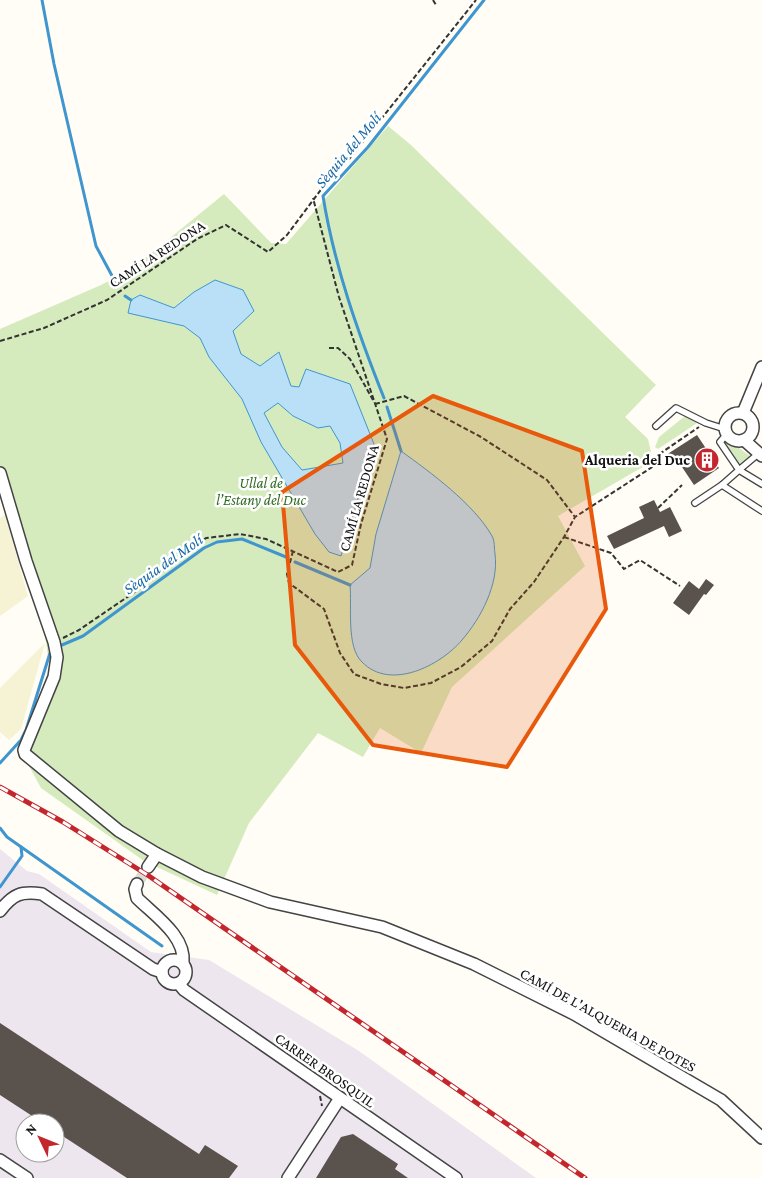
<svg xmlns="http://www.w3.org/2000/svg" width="762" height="1178" viewBox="0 0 762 1178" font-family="'Crimson Pro',serif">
<rect width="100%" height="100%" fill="#fffdf5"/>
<!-- industrial -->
<path fill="#eee6ef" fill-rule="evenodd" d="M0 849 27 871 39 874 151 952 209 960 359 1051 536 1178H0ZM25 1123H55V1153H25Z"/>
<!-- farmland -->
<g fill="#f6f3d4">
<path d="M5 515 28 596 0 616V518Z"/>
<path d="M45 643 21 729 9 740 0 732V688Z"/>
</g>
<!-- green -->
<g fill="#d5ebbd">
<path d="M388 126 411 145 656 385 625 417 648 439 653 461 558 516 585 566 452 687 421 753 380 728 363 757 318 733 249 823 217 895 144 861 41 788 22 753 51 678 44 628 0 486V329L101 285 132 269 224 194 271 243 286 244Z"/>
<path d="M685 416 697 423 658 449 655 447 659 437Z"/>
<path d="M725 440H728L750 456 740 464 728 449Z"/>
</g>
<!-- water -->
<g fill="#b9e0f7" stroke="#3f96cf" fill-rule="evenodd">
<path d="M215 280 243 290 254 311 233 331 241 354 260 366 279 352 291 386 299 387 306 369 350 384 374 444 341 556 329 552 315 534 261 442 242 399 209 357 200 338 184 326 128 313 131 300 140 295 174 308 194 292ZM278 403 293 416 318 428 330 426 340 443 343 463 302 470 282 447 264 413Z"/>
<path d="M401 451C430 472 474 504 492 536 495 541 494 548 495 554 499 584 481 618 462 640 440 666 390 691 362 662 346 647 352 606 350 585L370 568 376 534Z"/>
</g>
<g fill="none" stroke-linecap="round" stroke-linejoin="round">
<!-- stream -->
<g stroke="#3f96cf" stroke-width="3">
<path d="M42 0 54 64 96 246 117 285"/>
<path d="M125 296 131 300"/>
<path d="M384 398C358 333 334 265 323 196L368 147 484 0"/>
<path d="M387 407 401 451"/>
<path d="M295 562 350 585"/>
<path d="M62 645 83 636 204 548 217 542 242 539 286 557"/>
<path d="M0 763 21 740 26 730 50 653"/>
<path d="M0 828 7 837 162 946"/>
<path d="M0 887 22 856 21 847"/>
</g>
</g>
<!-- building -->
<g fill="#5a524d">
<path d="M697 435 719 468 694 485 676 458 671 462 666 455Z"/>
<path d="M654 500 660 512 670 507 682 531 669 537 664 526 614 549 607 536 644 518 639 507Z"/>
<path d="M706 579 714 585 706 595 704 594 689 615 673 603 689 581 699 589Z"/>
<path d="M0 1023 199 1154 205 1145 238 1166 229 1178H127L55 1131V1123H43L0 1095Z"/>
<path d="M353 1134 398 1164 395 1169 408 1178H316L341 1137Z"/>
</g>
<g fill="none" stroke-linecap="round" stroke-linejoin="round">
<!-- street-tunnel -->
<path stroke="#dbdad3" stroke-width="11" stroke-dasharray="11 5.5" stroke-linecap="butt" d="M137 884 148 867"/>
<defs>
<g id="lane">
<path d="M656 426 676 408 706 423 725 429"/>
<path d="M727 434 720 442 739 470 722 485 762 511"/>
<path d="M758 454 739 470 762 484"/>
<path d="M695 503 722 485"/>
</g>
<g id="street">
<path d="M743 413 762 367"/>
<circle cx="739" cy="427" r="14"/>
<path d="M744 440 762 456"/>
<path d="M0 473 26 561 54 642 57 657 54 677 24 750 25 754 119 831 157 854 202 877 270 902 382 927 474 964 574 1014 721 1100 762 1138"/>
<path d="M148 867 157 854"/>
<path d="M137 884 135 889 137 898C154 915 186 936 183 963"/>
<path d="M0 911C13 894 21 891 42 894L153 969 162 972"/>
<circle cx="174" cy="972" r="12"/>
<path d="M179 984 184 990 456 1178"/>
<path d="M0 1160 27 1178"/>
<path d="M288 1178 340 1098"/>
</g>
</defs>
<!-- lane casing -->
<use href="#lane" stroke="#444" stroke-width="8"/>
<!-- street casing -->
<use href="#street" stroke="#444" stroke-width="14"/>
<!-- path -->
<g stroke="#333" stroke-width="2" stroke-dasharray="5 2.5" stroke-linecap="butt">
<path d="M433 0 436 5"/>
<path d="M0 341 44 328 107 300 197 239 226 225 268 252 287 235 326 183 350 158 476 0"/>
<path d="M329 348H338L350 359 373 400"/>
<path d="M375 404 404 396 481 437 547 480 575 517"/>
<path d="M658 508 682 485"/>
<path d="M564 537 611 553 624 569 640 560 680 586"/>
<path d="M293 551 287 574 289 583 324 609 340 653 354 674 381 684 404 688 431 683 461 667 492 641 510 609 534 582 564 537 575 517 660 462 658 455 699 427"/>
<path d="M63 638 79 630 142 587 206 538 240 534 266 539 338 572 352 565 361 524 387 439 339 297 313 198"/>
<path d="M320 1096 322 1106"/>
</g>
<!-- lane -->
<use href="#lane" stroke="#fff" stroke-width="5.5"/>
<!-- street -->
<use href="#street" stroke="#fff" stroke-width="11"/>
<defs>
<path id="rail" d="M0 787 63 822 149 876 585 1178"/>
</defs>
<!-- rail casing -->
<use href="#rail" stroke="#c4262e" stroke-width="5"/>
<!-- rail -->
<use href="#rail" stroke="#fff" stroke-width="3" stroke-dasharray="9" stroke-linecap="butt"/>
</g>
<!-- marked area -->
<path fill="#e8590c" fill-opacity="0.2" stroke="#e8590c" stroke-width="4" stroke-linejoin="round" d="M433 396 582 451 606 609 507 767 373 745 295 645 282 492Z"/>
<!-- icons -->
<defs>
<symbol id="building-disc" viewBox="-11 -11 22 22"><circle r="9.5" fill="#c4262e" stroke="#fff"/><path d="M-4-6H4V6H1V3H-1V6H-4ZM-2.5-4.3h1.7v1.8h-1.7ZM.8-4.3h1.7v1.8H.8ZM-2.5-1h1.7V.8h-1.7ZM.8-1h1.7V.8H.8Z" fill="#fff"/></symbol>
</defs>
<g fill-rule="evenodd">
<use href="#building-disc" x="693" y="446" width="28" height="28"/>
</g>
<g text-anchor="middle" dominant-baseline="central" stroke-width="5" stroke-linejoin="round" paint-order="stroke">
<!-- street labels -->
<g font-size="15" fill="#111" stroke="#fff">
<text transform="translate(157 254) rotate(-33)">CAMÍ LA REDONA</text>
<text transform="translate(359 498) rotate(-74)">CAMÍ LA REDONA</text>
<text transform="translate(608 1020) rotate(29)">CAMÍ DE L'ALQUERIA DE POTES</text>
<text transform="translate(325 1070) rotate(35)">CARRER BROSQUIL</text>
</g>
<!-- poi labels -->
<g font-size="15" font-weight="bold" fill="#111" stroke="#fff" text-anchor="end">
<text x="690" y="460">Alqueria del Duc</text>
</g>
<!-- park labels -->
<g font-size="15" font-style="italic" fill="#2f6b1f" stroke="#fff">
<text x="261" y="483">Ullal de<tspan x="261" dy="17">l’Estany del Duc</tspan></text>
</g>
<!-- water labels -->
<g font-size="16" font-style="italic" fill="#1768a6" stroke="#fff">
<text transform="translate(348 150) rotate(-50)">Sèquia del Molí</text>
<text transform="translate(163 564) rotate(-35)">Sèquia del Molí</text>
</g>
</g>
<!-- north arrow -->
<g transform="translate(40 1138) rotate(313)"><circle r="24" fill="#ffffff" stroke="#a0a0a0"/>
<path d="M0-4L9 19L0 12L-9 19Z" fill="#c4262e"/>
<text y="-8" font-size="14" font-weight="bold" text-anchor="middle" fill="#111111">N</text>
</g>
</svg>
